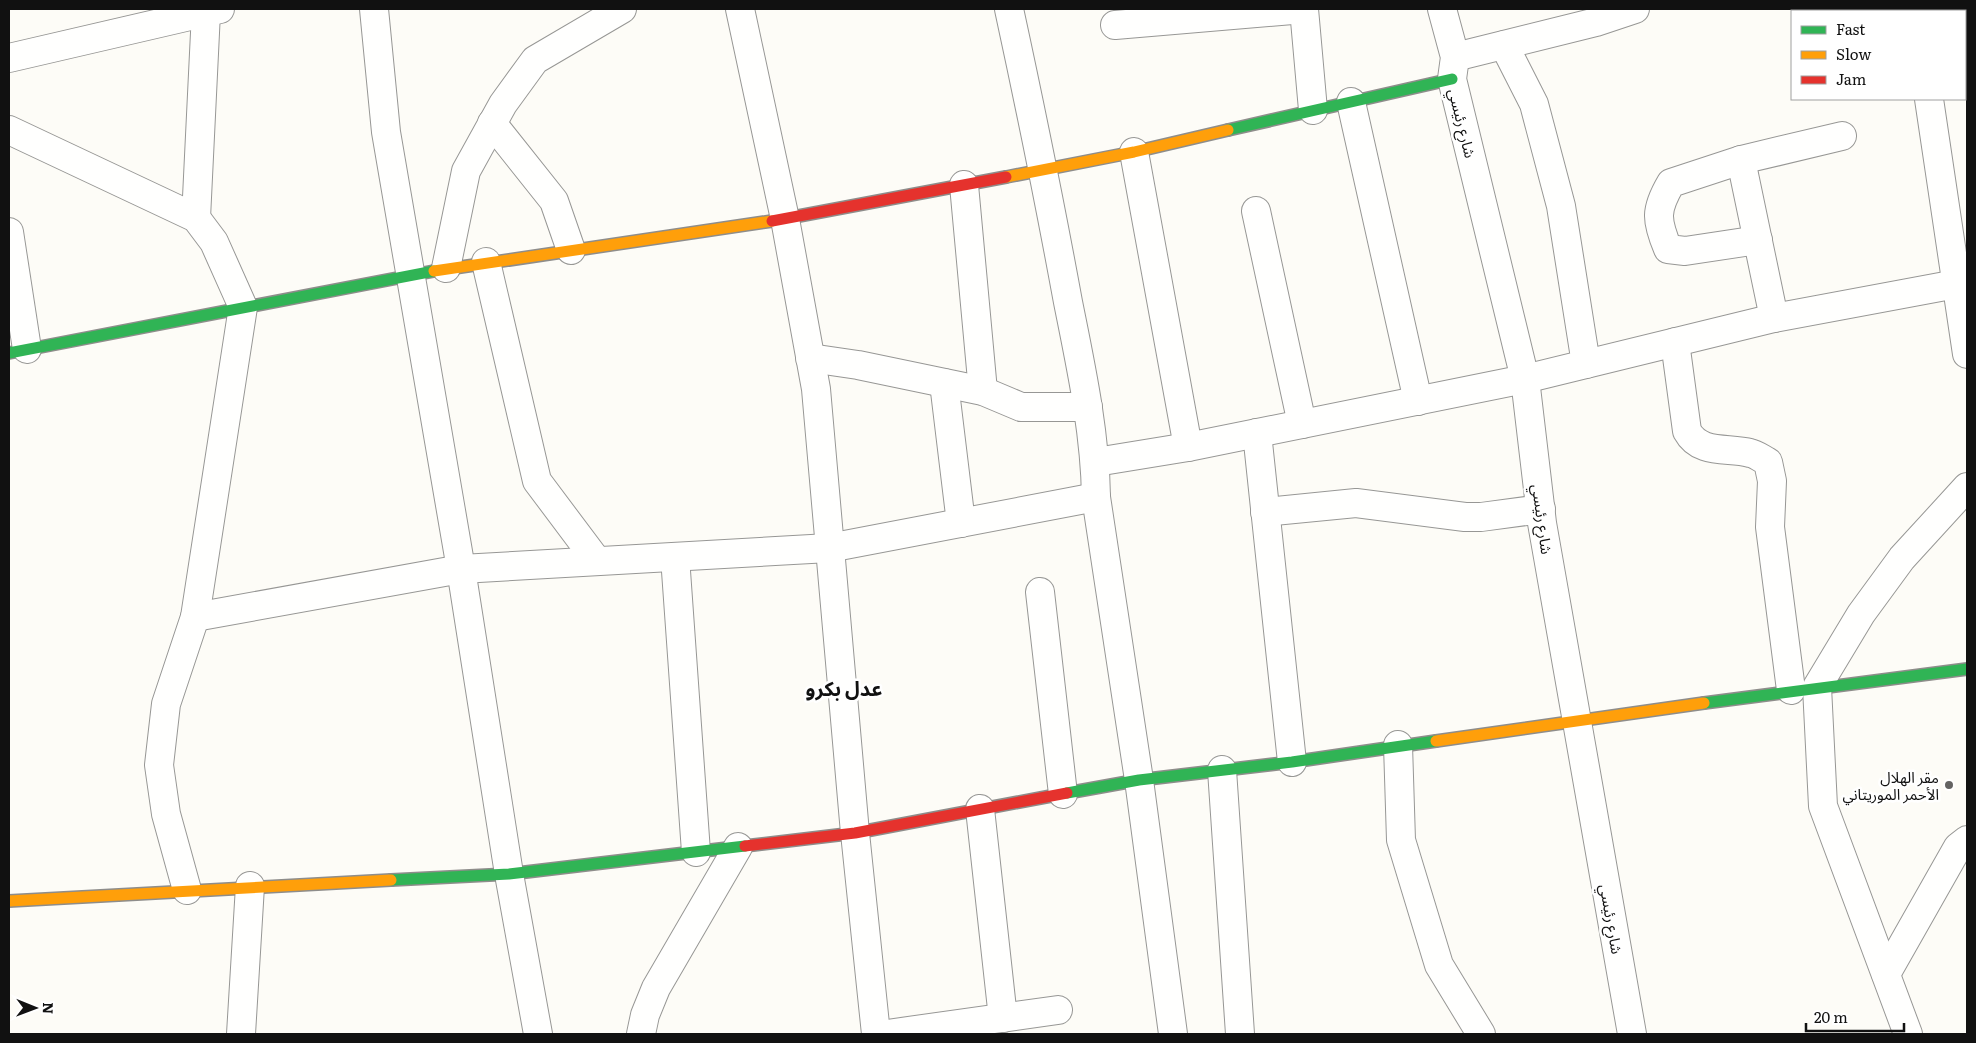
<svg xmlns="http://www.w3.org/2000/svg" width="1976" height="1043" viewBox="0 0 1976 1043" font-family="Literata,'Noto Sans Arabic',serif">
<rect width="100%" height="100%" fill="#fdfcf7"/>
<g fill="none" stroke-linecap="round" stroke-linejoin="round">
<defs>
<g id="street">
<path d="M374 9 386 132 461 569 509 874 538 1034"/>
<path d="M740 9 785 219 816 389 855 833 876 1034"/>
<path d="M1009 9C1030 106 1050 204 1068 302 1081 367 1095 431 1096 497L1139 780 1173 1034"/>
<path d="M1304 9 1313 110"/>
<path d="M1442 9 1455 57 1452 79 1525 379 1542 523 1632 1034"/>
<path d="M1910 9 1911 11"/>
<path d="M1115 25 1304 9"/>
<path d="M1504 45 1534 104 1561 206 1586 364"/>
<path d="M1455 57 1596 22 1635 9"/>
<path d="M9 58 220 9"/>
<path d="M1965 77 1967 76"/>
<path d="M1929 99 1967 354"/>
<path d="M1351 102 1418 401"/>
<path d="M492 123 554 201 571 250"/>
<path d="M9 130 196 218 214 242 243 307 195 617 166 704 159 765 166 814 187 890"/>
<path d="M1134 152 1188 447"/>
<path d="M1741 160 1774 318"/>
<path d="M964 185 983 391"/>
<path d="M1256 211 1302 424"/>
<path d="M196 218 206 12"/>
<path d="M9 232 27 349"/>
<path d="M1758 240 1685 251 1668 249C1656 220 1655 210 1671 183L1741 160 1842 136"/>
<path d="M486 262 537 481 597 561"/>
<path d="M446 268 466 171 503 104 535 60 622 9"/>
<path d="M1675 342 1687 431C1700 455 1728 447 1750 453 1756 454 1762 459 1768 462L1772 481 1770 527 1791 690"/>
<path d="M810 358 858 365 983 391 1021 407H1088"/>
<path d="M944 383 961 523"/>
<path d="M1257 433 1292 762"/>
<path d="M1096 462 1188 447 1525 379 1774 318 1967 282"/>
<path d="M1265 512 1356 503 1465 517H1481L1541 509"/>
<path d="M675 557 696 852"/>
<path d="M1040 592 1063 794"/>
<path d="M195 617 461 569 829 548 1096 497"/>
<path d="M1398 745 1401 840 1439 965 1481 1034"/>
<path d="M1222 770 1240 1034"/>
<path d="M980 809 1003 1018"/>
<path d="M1886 974 1958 847 1967 840"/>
<path d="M241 1034 250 886"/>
<path d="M641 1034 645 1015 656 988 738 847"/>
<path d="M887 1034 1058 1010"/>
<path d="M1908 1034 1823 806 1817 687 1861 614 1902 558 1967 487"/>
</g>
<g id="fast">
<path d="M1228 130 1452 79"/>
<path d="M9 353 434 271"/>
<path d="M1704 703 1967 669"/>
<path d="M1067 793 1139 780 1292 762 1436 741"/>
<path d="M391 880 509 874 745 846"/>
</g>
<g id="slow">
<path d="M1006 177 1134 152 1228 130"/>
<path d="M434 271 772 221"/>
<path d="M1436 741 1704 703"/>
<path d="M9 901 391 880"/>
</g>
<g id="jam">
<path d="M772 221 1006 177"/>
<path d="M745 846 855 833 1067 793"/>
</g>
</defs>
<!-- street casing -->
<use href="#street" stroke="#979795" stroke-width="30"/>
<!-- fast casing -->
<use href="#fast" stroke="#8e8d8b" stroke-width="14"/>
<!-- slow casing -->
<use href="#slow" stroke="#8e8d8b" stroke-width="14"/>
<!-- jam casing -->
<use href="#jam" stroke="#8e8d8b" stroke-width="14"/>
<!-- street -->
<use href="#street" stroke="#fffffe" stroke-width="28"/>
<!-- fast -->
<use href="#fast" stroke="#30b455" stroke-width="11"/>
<!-- slow -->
<use href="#slow" stroke="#ff9f0a" stroke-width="11"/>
<!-- jam -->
<use href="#jam" stroke="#e5322d" stroke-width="11"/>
</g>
<!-- markers -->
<circle fill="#646362" stroke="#fff" stroke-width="2" cx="1949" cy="785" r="5"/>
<g text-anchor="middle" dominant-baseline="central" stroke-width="5" stroke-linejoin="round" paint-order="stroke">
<!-- street labels -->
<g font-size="15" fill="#111" stroke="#fff">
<text transform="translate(1463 123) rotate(76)">شارع رئيسي</text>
<text transform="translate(1543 519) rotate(82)">شارع رئيسي</text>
<text transform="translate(1612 919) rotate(80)">شارع رئيسي</text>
</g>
<!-- poi labels -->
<g font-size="15" fill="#111" stroke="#fff" text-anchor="end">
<text x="1939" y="776">مقر الهلال<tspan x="1939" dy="17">الأحمر الموريتاني</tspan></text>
</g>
<!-- district labels -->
<g font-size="20" font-weight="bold" fill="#111" stroke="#fff">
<text x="844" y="687">عدل بكرو</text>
</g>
</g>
<!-- border -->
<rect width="1976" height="1043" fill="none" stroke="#111111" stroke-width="20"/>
<!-- legend -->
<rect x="1791" y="10" width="175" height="90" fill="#ffffff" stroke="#a0a0a0"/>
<rect x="1801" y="26" width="25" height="8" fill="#30b455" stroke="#a0a0a0"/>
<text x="1836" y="35" font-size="15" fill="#111111">Fast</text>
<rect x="1801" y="51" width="25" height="8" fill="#ff9f0a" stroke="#a0a0a0"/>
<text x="1836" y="60" font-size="15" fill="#111111">Slow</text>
<rect x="1801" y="76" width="25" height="8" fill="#e5322d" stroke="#a0a0a0"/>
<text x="1836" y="85" font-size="15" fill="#111111">Jam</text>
<!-- north arrow -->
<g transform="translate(35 1008) rotate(91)" stroke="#ffffff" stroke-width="4" paint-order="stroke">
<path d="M0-4L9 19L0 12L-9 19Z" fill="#111111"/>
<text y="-8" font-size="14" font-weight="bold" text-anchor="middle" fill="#111111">N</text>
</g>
<!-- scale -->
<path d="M1806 1023v8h98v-8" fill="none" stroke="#111111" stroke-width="2.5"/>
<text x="1814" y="1023" font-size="15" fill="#111111" stroke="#ffffff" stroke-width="4" paint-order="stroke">20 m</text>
</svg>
